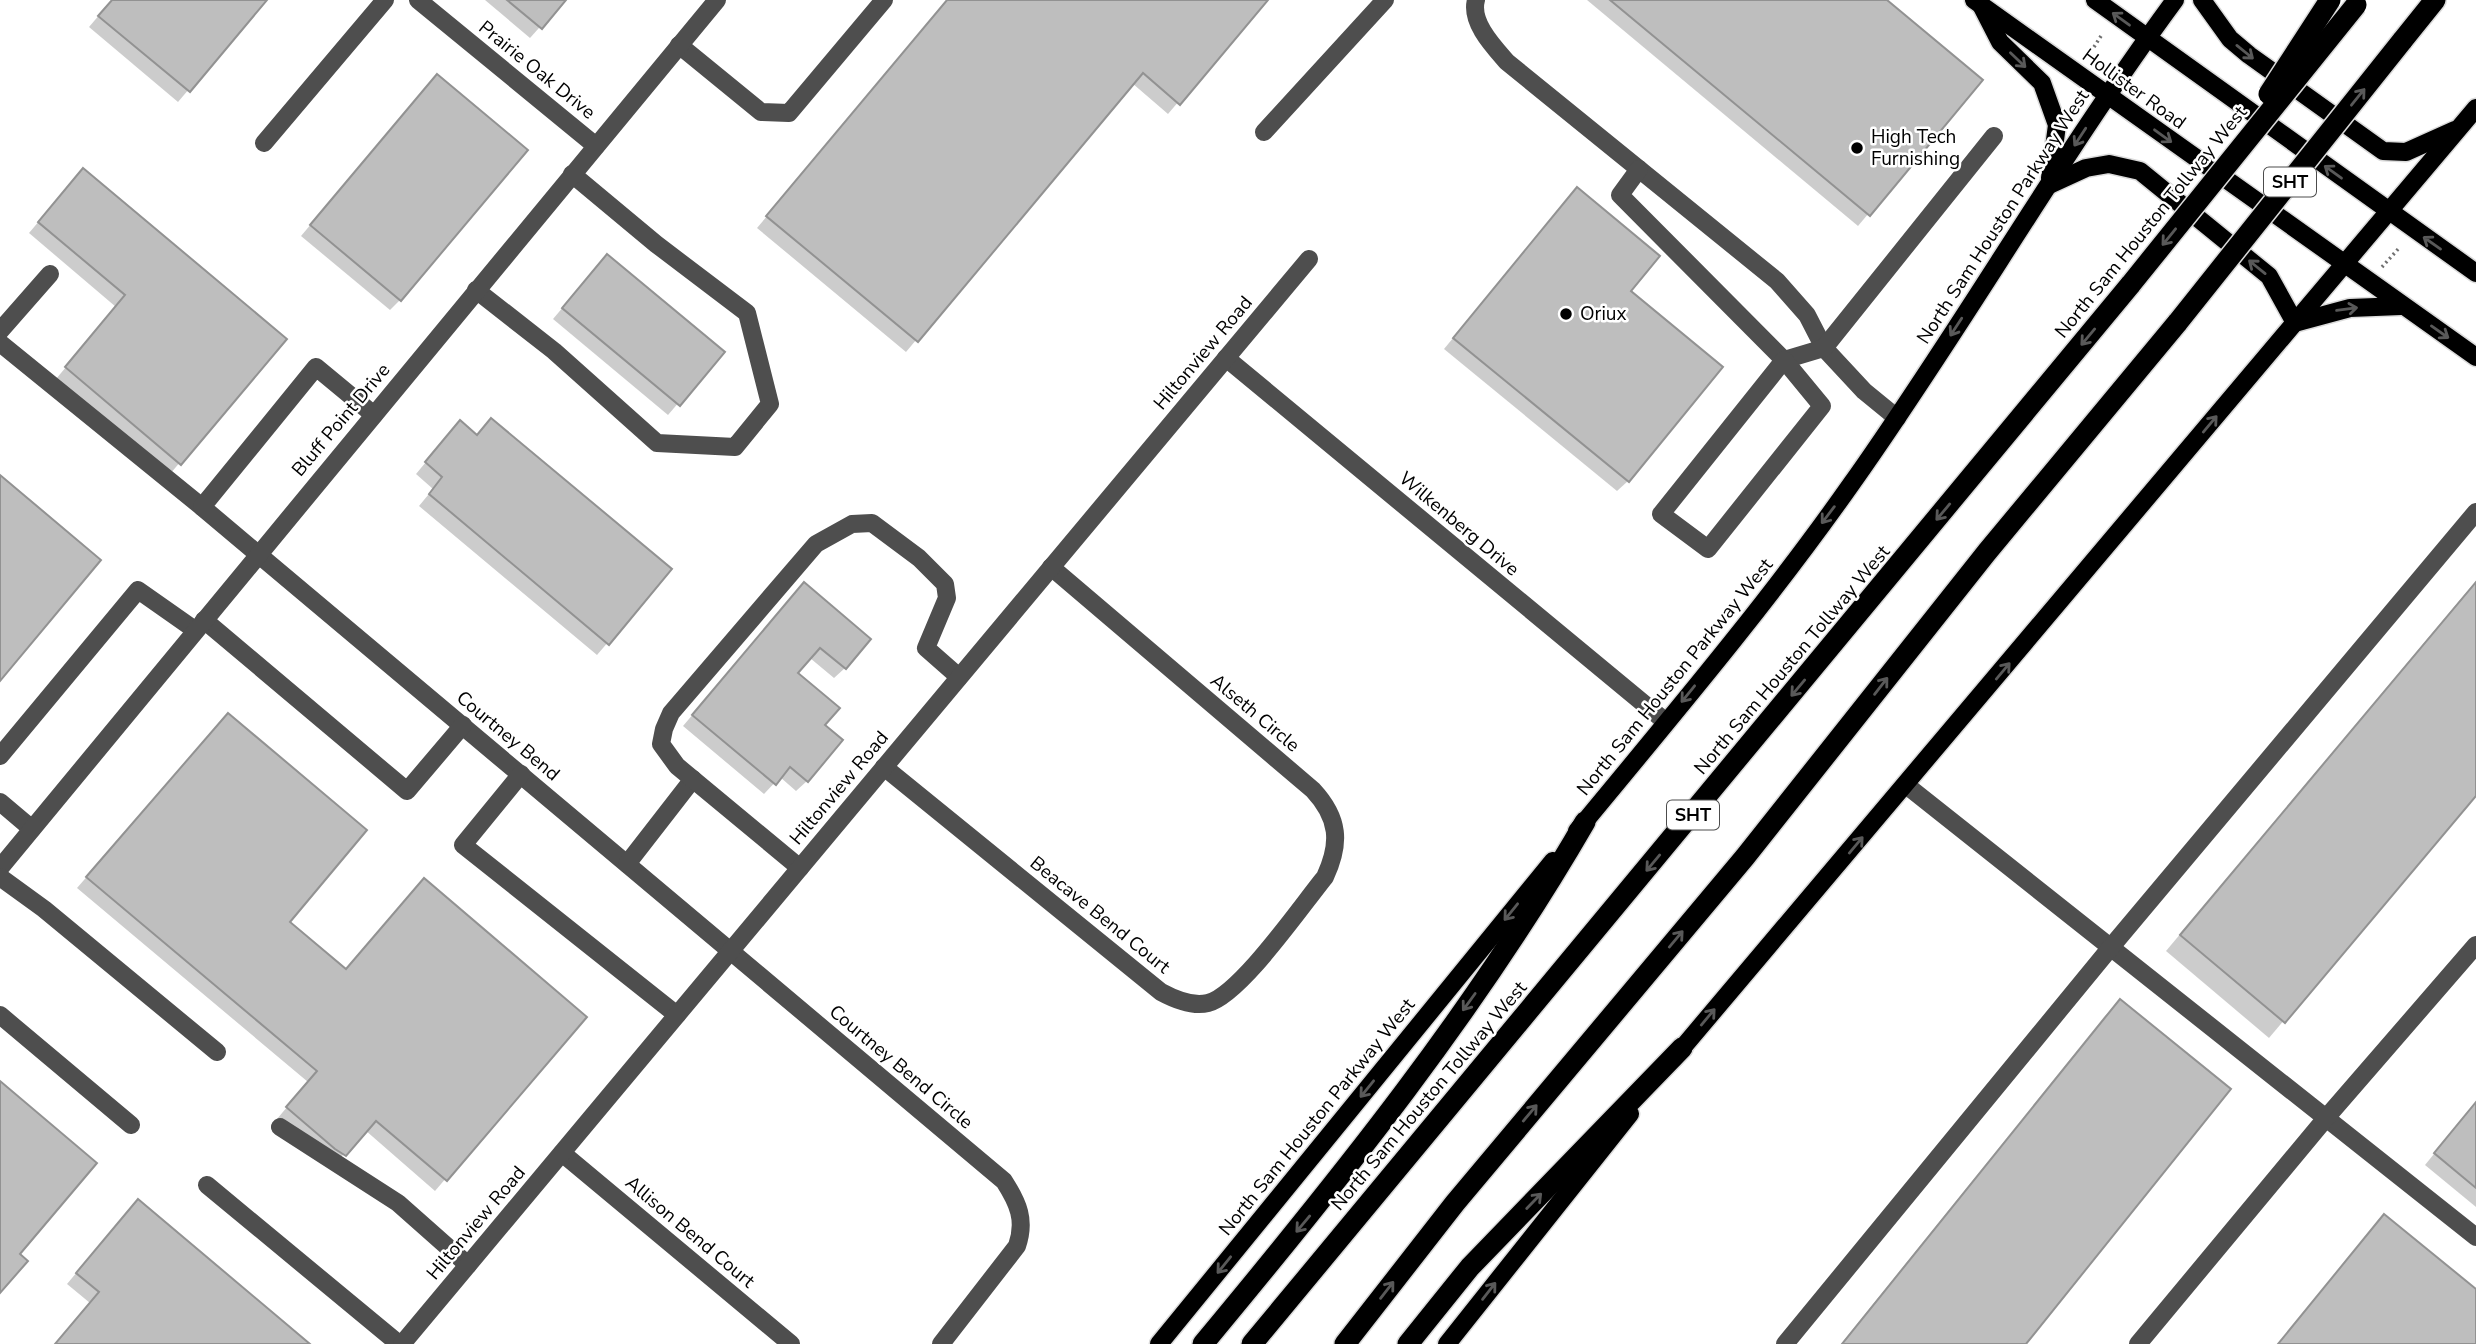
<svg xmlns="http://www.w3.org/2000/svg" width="2476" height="1344" viewBox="0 0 2476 1344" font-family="'Nunito Sans',sans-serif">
<rect width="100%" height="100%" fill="#fff"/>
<!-- shadow -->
<g fill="#0003">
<path d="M112 0H265L178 102 89 27Z"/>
<path d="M485 0H564L530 38Z"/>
<path d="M948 0H1265L1168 114 1132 83 906 352 757 228Z"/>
<path d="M1587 0H1884L1981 80 1858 226Z"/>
<path d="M427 87 400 300 390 310 301 236Z"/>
<path d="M73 181 284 340 170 474 56 379 116 307 29 233Z"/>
<path d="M1567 200 1628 292V481L1617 491 1444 349Z"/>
<path d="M597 267 722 352 668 415 553 319Z"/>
<path d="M450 433 476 436 670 570 597 655 419 506 433 489 416 474Z"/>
<path d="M2476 581V793L2269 1038 2166 951Z"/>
<path d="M794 595 845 668 834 678 810 658 796 674 807 781 796 791 780 777 764 794 683 726Z"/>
<path d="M218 726 288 922 346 971 584 1017 435 1191 365 1130 334 1165 324 1159 277 1119 308 1082 77 888Z"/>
<path d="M2120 1001 2023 1344H1841L2104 1017Z"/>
<path d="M2476 1102V1207L2425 1165Z"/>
<path d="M128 1211 307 1344H56L90 1303 67 1284Z"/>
</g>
<!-- building -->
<g fill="#bebebe" stroke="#929292" stroke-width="2">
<path d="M112 0H267L190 92 98 16Z"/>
<path d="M507 0H566L542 29Z"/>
<path d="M947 0H1268L1180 105 1143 73 918 342 766 216Z"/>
<path d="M1610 0H1887L1983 80 1870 216Z"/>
<path d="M437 74 528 150 401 301 310 225Z"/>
<path d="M83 168 287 339 181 465 65 367 125 295 38 222Z"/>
<path d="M1577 187 1660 256 1631 291 1723 367 1629 482 1453 338Z"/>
<path d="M607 254 725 352 680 406 562 308Z"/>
<path d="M491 418 672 569 609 645 429 494 442 477 425 462 460 420 477 435Z"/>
<path d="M0 475 101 560 0 681Z"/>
<path d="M804 582 871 639 846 669 820 648 798 673 840 708 825 725 843 740 808 782 790 767 776 785 692 715Z"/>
<path d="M2476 582V796L2285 1023 2180 935Z"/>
<path d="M228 713 367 830 290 922 346 969 424 878 587 1017 447 1181 376 1121 346 1156 335 1149 286 1107 317 1071 86 877Z"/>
<path d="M2120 999 2231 1089 2026 1344H1842Z"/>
<path d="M0 1081 97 1163 20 1254 28 1261 0 1293Z"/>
<path d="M2476 1102V1188L2434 1153Z"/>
<path d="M138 1199 310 1344H55L99 1292 76 1273Z"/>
<path d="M2384 1214 2476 1289V1344H2278Z"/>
</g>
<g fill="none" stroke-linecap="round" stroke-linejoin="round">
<defs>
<g id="major">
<path d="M1974 0 2476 357"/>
<path d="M2095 0 2476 273"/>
<path d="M2202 0 2230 39 2249 55 2383 151 2406 152 2455 130"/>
<path d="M1982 7 2000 42 2042 83 2057 125 2050 178"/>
<path d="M2049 185 2086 168 2109 164 2140 171 2269 276 2295 323"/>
<path d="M2298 322 2350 308 2401 306"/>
<path d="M1577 831C1671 717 1767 604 1852 483 1964 325 2060 156 2175 0"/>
<path d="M1673 1059 2476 108"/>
<path d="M1159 1344 1553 861"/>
<path d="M1447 1344 1630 1114"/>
</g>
<g id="highway">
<path d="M2402 41 2435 0"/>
<path d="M1203 1344C1341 1178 1477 1009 1585 822"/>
<path d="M1252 1344 2131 284"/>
<path d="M1345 1344 1455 1203 1745 857 1987 552 2178 322"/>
<path d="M1408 1344 1470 1267 1682 1048"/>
</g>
</defs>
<!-- major casing -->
<use href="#major" stroke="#dbdbdb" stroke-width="21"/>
<!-- highway casing -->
<use href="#highway" stroke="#dbdbdb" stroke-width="24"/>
<!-- path -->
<g stroke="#707070" stroke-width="3.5" stroke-dasharray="2 3.5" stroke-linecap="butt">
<path d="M2094 47 2101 36"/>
<path d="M2382 267 2400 247"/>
</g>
<!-- minor -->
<g stroke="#4e4e4e" stroke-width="18">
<path d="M418 0 596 146"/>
<path d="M1476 0C1470 22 1493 46 1507 62L1777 281 1807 315 1824 348 1864 391 1897 418"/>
<path d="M679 45 761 112 789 113 884 0"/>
<path d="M1264 132 1385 0"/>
<path d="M264 143 385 0"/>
<path d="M1639 169 1620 195 1784 360 1824 348 1994 136"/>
<path d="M476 290 554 351 657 443 735 447 770 404 747 313 656 244 572 174"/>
<path d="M0 331 50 274"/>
<path d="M0 343 202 507"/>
<path d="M1226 358 1666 722"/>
<path d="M1784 360 1822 406 1708 549 1661 514Z"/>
<path d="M374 415 316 367 202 507 1004 1181C1018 1203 1026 1220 1017 1246L941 1344"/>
<path d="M204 620 407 791 463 725"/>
<path d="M0 756 138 590 195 630"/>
<path d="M884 767 1161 992C1174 999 1192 1007 1208 1003 1240 995 1302 905 1325 877 1341 843 1339 818 1313 790L1051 567"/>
<path d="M521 774 463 845 677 1015"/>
<path d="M1906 785 2476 1237"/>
<path d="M0 802 32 829"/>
<path d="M627 864 693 779"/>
<path d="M0 868 717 0"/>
<path d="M800 868 677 766 661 744 664 729 671 713 816 544 852 524 872 523 919 558 945 584 947 598 926 648 959 677"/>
<path d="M0 877 44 909 217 1052"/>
<path d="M0 1015 131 1125"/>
<path d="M280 1127 398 1203 468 1265"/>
<path d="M562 1153 791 1344"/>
<path d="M207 1185 399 1344"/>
<path d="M402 1344 1309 259"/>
<path d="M1785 1344 2111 947 2476 512"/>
<path d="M2138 1344 2326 1118 2476 945"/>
</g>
<!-- major -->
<use href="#major" stroke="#000" stroke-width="18"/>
<!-- highway -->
<use href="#highway" stroke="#000" stroke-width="21"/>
<defs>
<g id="highway-bridge">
<path d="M2269 94 2330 0"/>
<path d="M2131 284 2356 5"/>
<path d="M2178 322 2402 41"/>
</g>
</defs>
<!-- highway-bridge casing -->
<use href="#highway-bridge" stroke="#dbdbdb" stroke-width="24" stroke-linecap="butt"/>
<!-- highway-bridge -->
<use href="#highway-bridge" stroke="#000" stroke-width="21"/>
</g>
<!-- one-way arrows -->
<defs><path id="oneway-shaft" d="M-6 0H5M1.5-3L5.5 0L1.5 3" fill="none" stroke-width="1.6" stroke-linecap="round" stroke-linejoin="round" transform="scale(1.75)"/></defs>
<g stroke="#595959">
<use href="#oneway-shaft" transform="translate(2121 19) rotate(-144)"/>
<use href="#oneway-shaft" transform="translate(2245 52) rotate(39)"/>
<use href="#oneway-shaft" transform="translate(2018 60) rotate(44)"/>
<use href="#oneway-shaft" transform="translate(2358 97) rotate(-51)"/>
<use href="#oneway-shaft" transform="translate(2163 136) rotate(36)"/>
<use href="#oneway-shaft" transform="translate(2080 137) rotate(123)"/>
<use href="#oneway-shaft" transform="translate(2333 172) rotate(-144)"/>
<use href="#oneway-shaft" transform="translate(2169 237) rotate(129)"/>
<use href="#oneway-shaft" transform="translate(2432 243) rotate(-145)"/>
<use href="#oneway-shaft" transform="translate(2257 267) rotate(-141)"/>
<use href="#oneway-shaft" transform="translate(2347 309) rotate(-8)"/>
<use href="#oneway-shaft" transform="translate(1956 327) rotate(123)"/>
<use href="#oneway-shaft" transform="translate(2440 332) rotate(35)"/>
<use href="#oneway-shaft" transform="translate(2088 337) rotate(130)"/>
<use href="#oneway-shaft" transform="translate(2210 424) rotate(-50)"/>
<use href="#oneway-shaft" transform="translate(1943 512) rotate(130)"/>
<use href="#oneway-shaft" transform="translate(1828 515) rotate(127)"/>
<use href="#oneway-shaft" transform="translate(2003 671) rotate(-50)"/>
<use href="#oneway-shaft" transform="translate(1881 686) rotate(-52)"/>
<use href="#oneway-shaft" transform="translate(1798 688) rotate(130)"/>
<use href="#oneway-shaft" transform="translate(1688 694) rotate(129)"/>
<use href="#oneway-shaft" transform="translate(1856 845) rotate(-50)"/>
<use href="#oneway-shaft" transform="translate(1653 863) rotate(130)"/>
<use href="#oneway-shaft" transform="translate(1511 912) rotate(129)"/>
<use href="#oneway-shaft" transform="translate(1676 939) rotate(-50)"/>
<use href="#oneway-shaft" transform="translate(1469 1002) rotate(126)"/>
<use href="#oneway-shaft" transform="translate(1708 1017) rotate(-50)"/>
<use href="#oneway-shaft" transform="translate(1367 1089) rotate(129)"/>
<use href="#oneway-shaft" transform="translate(1530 1113) rotate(-50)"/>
<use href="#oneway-shaft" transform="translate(1534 1201) rotate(-46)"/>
<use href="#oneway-shaft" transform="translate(1303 1224) rotate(130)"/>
<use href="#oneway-shaft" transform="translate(1224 1265) rotate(129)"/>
<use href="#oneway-shaft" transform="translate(1387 1290) rotate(-52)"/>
<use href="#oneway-shaft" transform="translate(1489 1291) rotate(-52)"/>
</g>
<!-- markers -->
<g fill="#000" stroke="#fff" stroke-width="2.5">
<circle cx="1857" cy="148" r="7"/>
<circle cx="1566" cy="314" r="7"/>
</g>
<g text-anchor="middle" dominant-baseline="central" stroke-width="5" stroke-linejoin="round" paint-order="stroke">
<!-- shield labels -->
<g fill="#fff" stroke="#4c4c4c" stroke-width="2">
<rect x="2264" y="167.5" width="52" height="29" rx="5"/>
<rect x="1667" y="800.5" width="52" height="29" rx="5"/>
</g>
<g font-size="18" font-weight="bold" fill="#000">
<text x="2290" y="182">SHT</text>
<text x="1693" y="815">SHT</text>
</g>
<!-- street labels -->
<g font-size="19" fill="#000" stroke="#fff">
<text transform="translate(537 70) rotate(39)">Prairie Oak Drive</text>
<text transform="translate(2134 89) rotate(36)">Hollister Road</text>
<text transform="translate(2003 217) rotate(-57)">North Sam Houston Parkway West</text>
<text transform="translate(2151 222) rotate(-51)">North Sam Houston Tollway West</text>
<text transform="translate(1203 353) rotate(-50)">Hiltonview Road</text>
<text transform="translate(341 420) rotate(-50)">Bluff Point Drive</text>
<text transform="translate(1459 524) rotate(40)">Wilkenberg Drive</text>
<text transform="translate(1792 660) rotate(-50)">North Sam Houston Tollway West</text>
<text transform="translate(1675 677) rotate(-51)">North Sam Houston Parkway West</text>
<text transform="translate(1255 713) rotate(40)">Alseth Circle</text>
<text transform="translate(508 736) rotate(40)">Courtney Bend</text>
<text transform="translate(839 788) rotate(-50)">Hiltonview Road</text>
<text transform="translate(1100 915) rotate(39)">Beacave Bend Court</text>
<text transform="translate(901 1067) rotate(40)">Courtney Bend Circle</text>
<text transform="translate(1429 1096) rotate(-50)">North Sam Houston Tollway West</text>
<text transform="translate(1317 1117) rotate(-51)">North Sam Houston Parkway West</text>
<text transform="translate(476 1223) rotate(-50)">Hiltonview Road</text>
<text transform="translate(690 1232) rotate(40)">Allison Bend Court</text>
</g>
<!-- poi labels -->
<g font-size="19" fill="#000" stroke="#fff" text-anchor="start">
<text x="1871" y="137">High Tech<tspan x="1871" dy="22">Furnishing</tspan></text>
<text x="1580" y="314">Oriux</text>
</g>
</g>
</svg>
